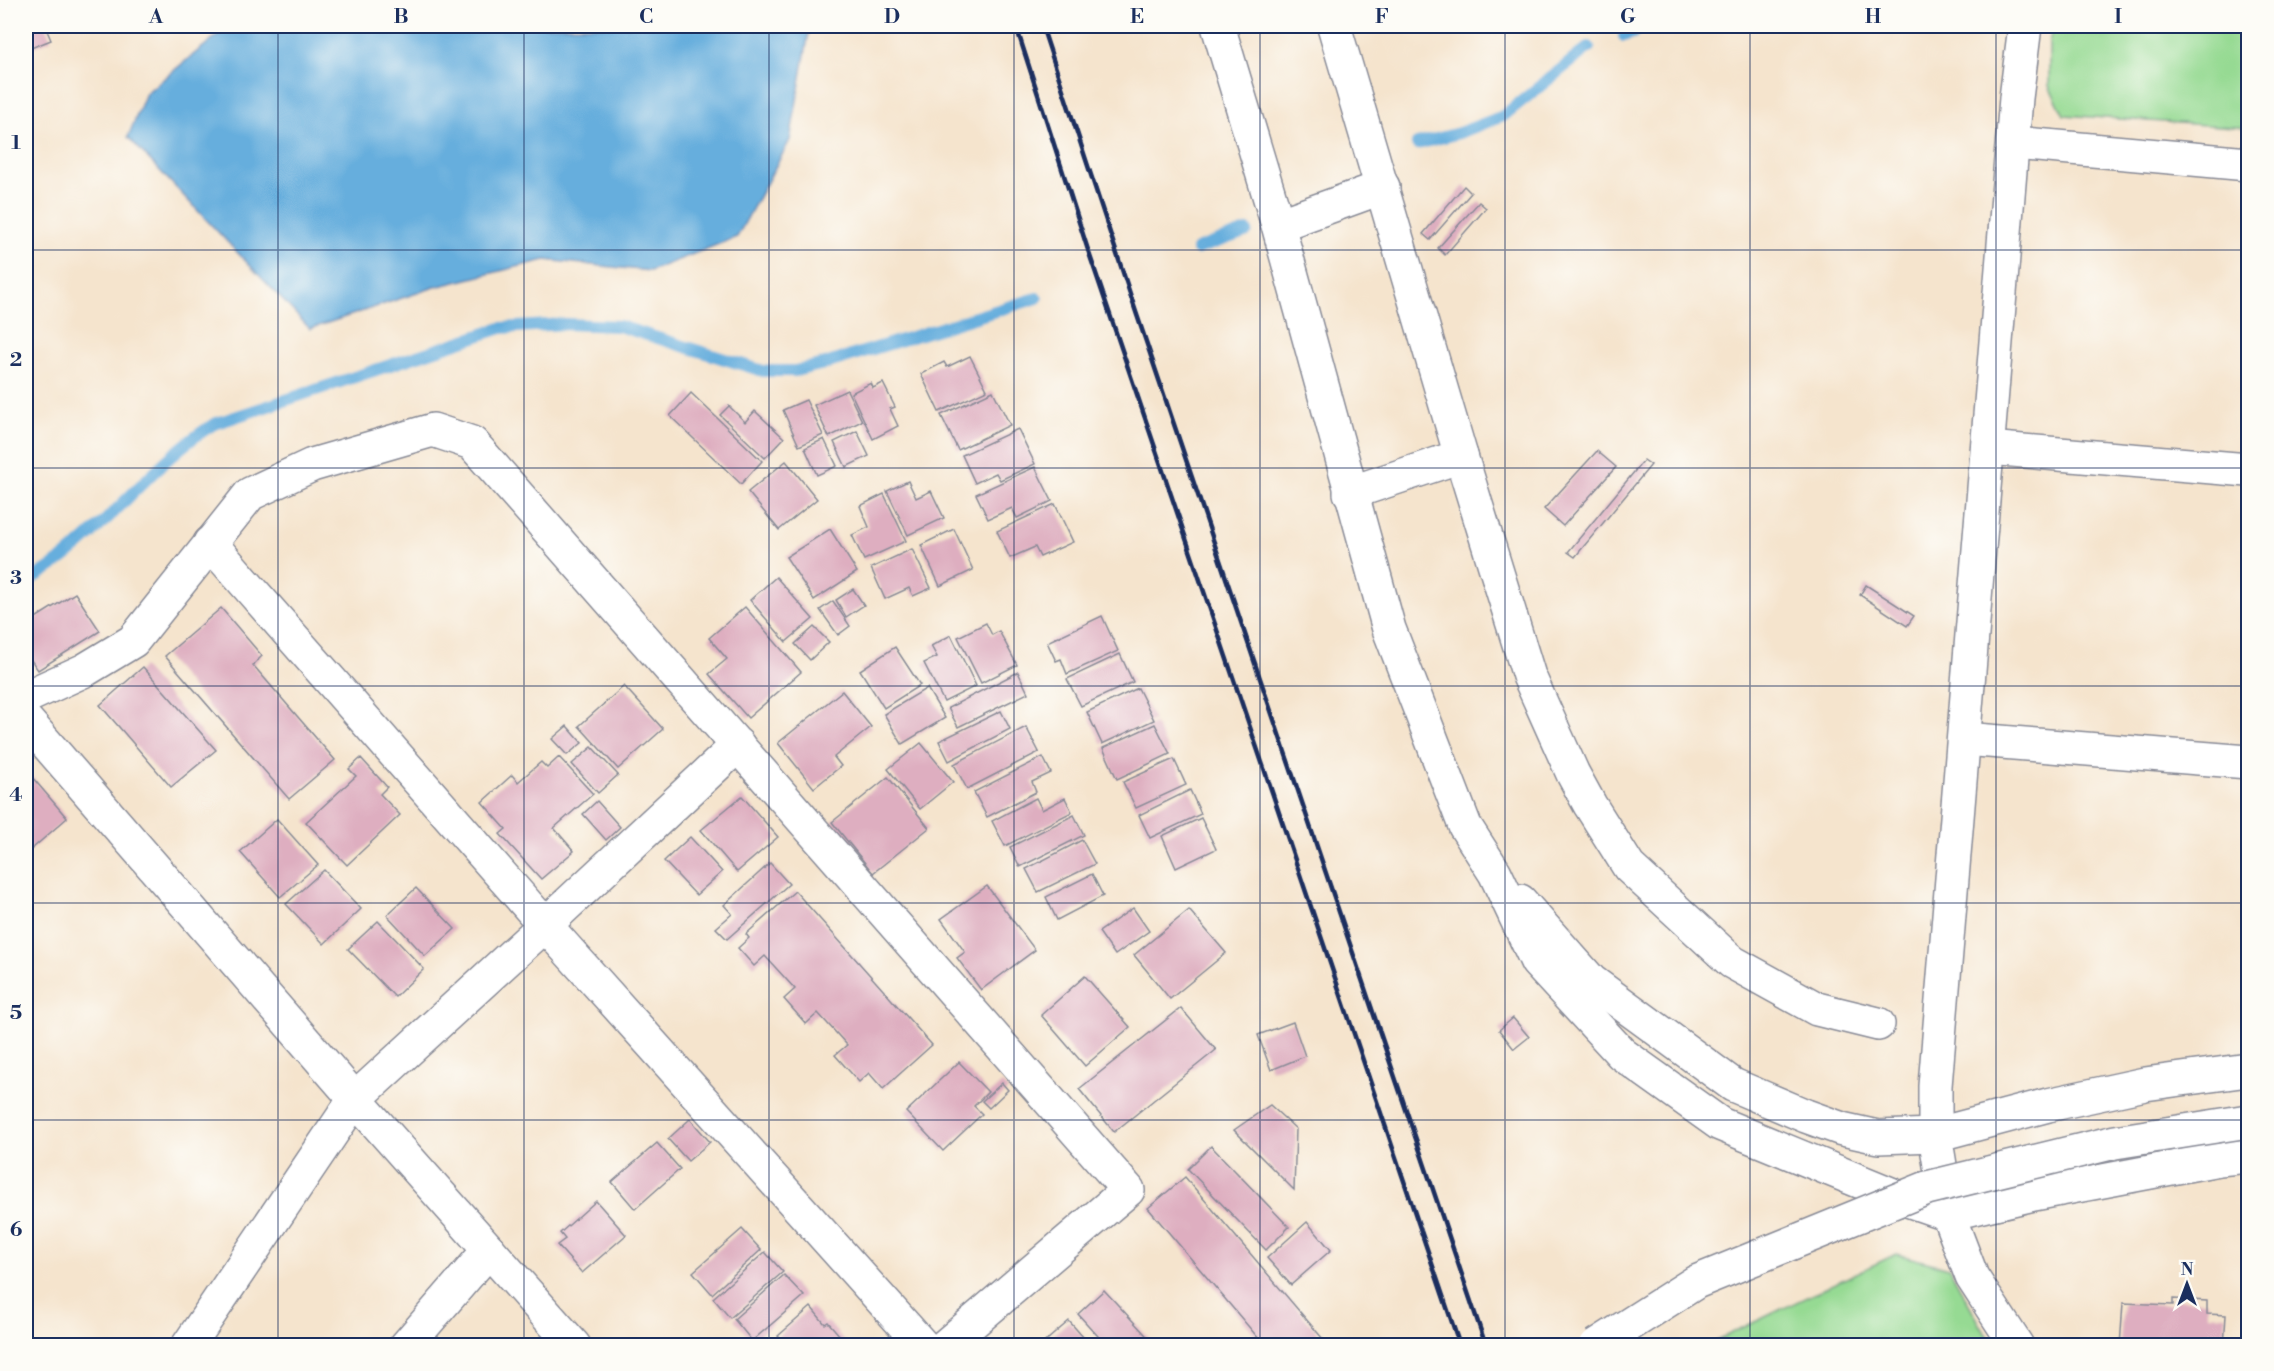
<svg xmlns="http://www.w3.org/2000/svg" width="2274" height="1371" viewBox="0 0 2274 1371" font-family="'Libre Bodoni',serif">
<rect width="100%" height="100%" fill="#fdfcf7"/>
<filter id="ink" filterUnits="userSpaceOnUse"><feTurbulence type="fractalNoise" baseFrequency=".0167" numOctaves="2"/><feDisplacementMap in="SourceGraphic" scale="12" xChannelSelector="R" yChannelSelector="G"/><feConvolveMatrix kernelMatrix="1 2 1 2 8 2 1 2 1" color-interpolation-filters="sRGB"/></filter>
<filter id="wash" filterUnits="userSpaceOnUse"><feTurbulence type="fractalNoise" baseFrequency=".008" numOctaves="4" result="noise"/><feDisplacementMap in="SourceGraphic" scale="24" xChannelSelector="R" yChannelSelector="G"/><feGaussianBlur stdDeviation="1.35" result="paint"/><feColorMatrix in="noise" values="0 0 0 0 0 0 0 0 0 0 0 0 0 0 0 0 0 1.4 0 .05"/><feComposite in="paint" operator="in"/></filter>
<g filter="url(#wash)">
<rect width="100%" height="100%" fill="#f5e4cd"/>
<!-- green -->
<g fill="#96da93" stroke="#588478" stroke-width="1.5">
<path d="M2054 26H2248V128L2064 115 2049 86V41Z"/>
<path d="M1896 1254 1949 1268 1985 1333 1995 1345 1705 1346Z"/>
</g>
<!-- water -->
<path fill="#66aedd" stroke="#406e9e" stroke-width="1.5" d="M226 26H810L790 140 737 237 650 271 545 260 435 287 310 329 128 137 146 93 219 34Z"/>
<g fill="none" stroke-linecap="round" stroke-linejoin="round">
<!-- stream -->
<g stroke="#66aedd" stroke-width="12">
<path d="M1624 36 1635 32 1640 26"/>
<path d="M1417 144 1459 133 1503 116 1589 47"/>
<path d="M1197 249 1247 231"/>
<path d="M26 582C99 544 144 467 214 424L501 328 565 324 619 326 763 371H795L828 363 1037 298"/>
</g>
</g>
<g id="blocks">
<!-- building -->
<g fill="#deaec0">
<path d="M26 26H45L51 40 26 50Z"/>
<path d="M1464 186 1471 193 1430 240 1423 234Z"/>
<path d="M1479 202 1486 208 1445 255 1438 248Z"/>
<path d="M970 356 987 390 939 412 921 374 944 362 947 367Z"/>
<path d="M871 383 873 388 883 383 895 407 890 409 898 426 873 439 851 393Z"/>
<path d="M847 390 862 421 829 437 814 405Z"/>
<path d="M993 391 1010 425 958 450 941 415Z"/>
<path d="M691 393 762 461 741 484 670 416Z"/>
<path d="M806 400 823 435 799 446 783 410Z"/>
<path d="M729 406 745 422 755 411 784 438 765 458 720 415Z"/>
<path d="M1018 429 1035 464 1000 480 996 473 975 483 962 455Z"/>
<path d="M857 431 869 456 846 467 834 442Z"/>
<path d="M824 439 837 466 817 475 805 448Z"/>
<path d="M1597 451 1616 467 1563 526 1544 509Z"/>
<path d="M1644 460 1651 465 1575 557 1568 552Z"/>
<path d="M786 461 817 499 779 530 748 492Z"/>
<path d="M1035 467 1052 501 1017 518 1012 508 988 519 976 494Z"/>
<path d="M908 481 916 498 931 491 944 518 908 535 887 491Z"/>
<path d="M884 494 906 541 864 560 852 535 869 527 860 506Z"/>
<path d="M1055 504 1073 542 1040 557 1035 547 1010 558 997 531Z"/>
<path d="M830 529 857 572 814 600 786 557Z"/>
<path d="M954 529 973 570 940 586 921 545Z"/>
<path d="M912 549 931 588 913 596 909 588 885 599 871 568Z"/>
<path d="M776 577 813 619 786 642 750 600Z"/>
<path d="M1866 585 1914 616 1907 626 1860 595Z"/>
<path d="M853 589 864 605 846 617 836 600Z"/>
<path d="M75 593 100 631 38 670 31 660 26 664V624Z"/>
<path d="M833 601 850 626 838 635 820 610Z"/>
<path d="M745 607 801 672 748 718 709 674 727 659 709 638Z"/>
<path d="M221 608 262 656 253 665 335 760 289 799 165 656Z"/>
<path d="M1102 616 1118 651 1067 674 1061 659 1056 661 1047 642Z"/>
<path d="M986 623 992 635 999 631 1017 665 981 683 958 637Z"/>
<path d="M814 627 829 642 810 660 795 644Z"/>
<path d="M951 635 976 686 944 702 924 663 937 657 931 646Z"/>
<path d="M895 647 920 685 884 708 860 670Z"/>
<path d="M1120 654 1133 682 1081 706 1067 679Z"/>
<path d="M143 667 216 750 171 787 100 705Z"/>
<path d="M1018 672 1028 693 958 727 948 708Z"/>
<path d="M624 686 663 729 618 769 579 726Z"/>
<path d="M927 688 945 718 902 744 884 714Z"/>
<path d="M1138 688 1154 720 1102 744 1087 712Z"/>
<path d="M842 691 871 727 834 757 841 766 814 788 778 743Z"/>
<path d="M1001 711 1010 729 949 761 939 741Z"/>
<path d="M1155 724 1170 754 1117 779 1103 748Z"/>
<path d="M567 726 582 743 567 755 552 739Z"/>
<path d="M1026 727 1039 752 967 789 954 764Z"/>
<path d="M921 743 953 782 920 809 888 769Z"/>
<path d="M592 747 618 775 598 793 572 764Z"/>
<path d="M559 757 593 794 554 828 574 851 541 879 500 834 506 829 482 802 512 775 518 782 541 762 547 768Z"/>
<path d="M1043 757 1051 773 1032 782 1036 792 987 817 974 792Z"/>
<path d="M361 758 387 787 380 794 400 815 347 865 306 822 356 776 349 769Z"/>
<path d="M1174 759 1186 785 1136 808 1123 782Z"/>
<path d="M26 770 67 818 26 854V818L29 815 26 811Z"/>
<path d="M888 777 929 828 873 873 832 822Z"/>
<path d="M1190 790 1201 814 1150 838 1139 815Z"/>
<path d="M742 796 778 837 737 872 701 830Z"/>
<path d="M1036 798 1042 810 1065 798 1072 812 1005 846 992 821Z"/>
<path d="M597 801 620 827 606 840 583 814Z"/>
<path d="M1074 815 1084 835 1020 867 1010 847Z"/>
<path d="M1201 818 1216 849 1176 868 1162 836Z"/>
<path d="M277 819 318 865 280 897 240 852Z"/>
<path d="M690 837 722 872 696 895 664 861Z"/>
<path d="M1082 840 1095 864 1038 892 1026 869Z"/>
<path d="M770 863 789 884 727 939 716 928 732 914 724 905Z"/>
<path d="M324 870 361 909 324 944 286 904Z"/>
<path d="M1092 874 1103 896 1057 920 1046 897Z"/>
<path d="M987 886 1035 950 981 990 957 958 965 952 941 919Z"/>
<path d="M416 888 455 929 425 956 387 915Z"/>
<path d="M795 891 932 1045 883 1089 869 1073 859 1082 835 1055 847 1045 818 1013 806 1024 784 999 795 989 765 956 754 966 738 948 749 938 746 934Z"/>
<path d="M1133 908 1149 931 1115 955 1099 932Z"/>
<path d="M1189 910 1226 953 1170 999 1134 955Z"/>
<path d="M378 921 424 969 395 997 348 949Z"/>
<path d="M1085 976 1130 1027 1085 1066 1041 1015Z"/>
<path d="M1181 1008 1216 1050 1114 1132 1079 1089Z"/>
<path d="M1513 1018 1529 1037 1514 1049 1499 1030Z"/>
<path d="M1293 1022 1305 1056 1271 1070 1258 1035Z"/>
<path d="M959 1062 988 1092 974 1106 982 1114 943 1151 906 1112Z"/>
<path d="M1002 1083 1008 1090 989 1108 982 1101Z"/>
<path d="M1270 1105 1296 1129 1294 1190 1234 1130Z"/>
<path d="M690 1119 710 1142 688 1161 668 1139Z"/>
<path d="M657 1143 680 1169 635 1209 612 1182Z"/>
<path d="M1211 1146 1289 1227 1266 1250 1188 1169Z"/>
<path d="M1185 1177 1329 1346H1265L1148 1208Z"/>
<path d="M596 1201 626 1235 582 1273 557 1245 565 1239 560 1233Z"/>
<path d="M1307 1222 1331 1250 1291 1285 1267 1258Z"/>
<path d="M742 1229 761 1250 712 1294 693 1272Z"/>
<path d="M765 1252 783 1272 730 1318 713 1298Z"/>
<path d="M784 1275 804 1296 752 1341 734 1319Z"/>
<path d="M1104 1290 1156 1346H1107L1078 1314Z"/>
<path d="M2173 1299 2207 1301V1314L2226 1315 2224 1346H2120L2123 1303 2173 1305Z"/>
<path d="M811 1307 825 1324 828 1322 847 1344 778 1346 783 1342 778 1336Z"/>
<path d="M1069 1321 1091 1346H1040Z"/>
</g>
</g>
</g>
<g filter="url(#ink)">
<use href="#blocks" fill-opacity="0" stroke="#888a96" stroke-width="1.5"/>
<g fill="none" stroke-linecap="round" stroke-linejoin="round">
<defs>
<g id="minor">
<path d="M1218 26 1278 225 1389 629 1465 826 1495 873 1537 962 1622 1054 1720 1124 1893 1195 1948 1214 2034 1194 2219 1159 2248 1156"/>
<path d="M1334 26 1461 456 1529 676 1573 774 1590 805 1629 867 1732 962 1817 1009 1878 1024"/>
<path d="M2014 143 2248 164"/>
<path d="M1278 225 1383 187"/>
<path d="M1988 448 2248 470"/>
<path d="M1350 493 1461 456"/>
<path d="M210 543 545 925 923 1346"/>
<path d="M26 697 85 670 133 641 250 494 312 465 433 430 472 443 1128 1190 945 1346"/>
<path d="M26 720 355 1099 574 1346"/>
<path d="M1964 739 2248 762"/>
<path d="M1520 901 1591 981 1733 1085 1806 1116 1842 1129 1878 1137 1935 1135 2048 1105 2145 1084 2248 1070"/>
<path d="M188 1346 355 1099 545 925 738 745"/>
<path d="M406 1346 489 1250"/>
<path d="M2017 1346 1972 1277 1948 1214 1935 1135V1086L2016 98 2025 26"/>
</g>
</defs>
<!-- minor casing -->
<use href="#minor" stroke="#888a96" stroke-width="36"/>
<!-- minor -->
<use href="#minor" stroke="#fff" stroke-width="33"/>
<!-- rail -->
<g stroke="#1b2f5e" stroke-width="4.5">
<path d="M1016 26 1088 250 1460 1346"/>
<path d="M1042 26 1136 312 1486 1346"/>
</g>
<defs>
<path id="minor-bridge" d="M1596 1346 1696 1282 1927 1188 2115 1142 2248 1121"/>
</defs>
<!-- minor-bridge casing -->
<use href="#minor-bridge" stroke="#888a96" stroke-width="36" stroke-linecap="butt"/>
<!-- minor-bridge -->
<use href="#minor-bridge" stroke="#fff" stroke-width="33"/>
</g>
</g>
<!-- grid -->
<path fill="none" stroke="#1b2f5e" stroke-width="1.5" stroke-opacity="0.55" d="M278 26V1346M524 26V1346M769 26V1346M1014 26V1346M1260 26V1346M1505 26V1346M1750 26V1346M1996 26V1346M26 250H2248M26 468H2248M26 686H2248M26 903H2248M26 1120H2248"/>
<!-- margin -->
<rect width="2274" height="1371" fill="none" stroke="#fdfcf7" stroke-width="66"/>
<!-- north arrow -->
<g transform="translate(2187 1284)" stroke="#fdfcf7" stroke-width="4.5" paint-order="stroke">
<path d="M0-4.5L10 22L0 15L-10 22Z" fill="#1b2f5e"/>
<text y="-9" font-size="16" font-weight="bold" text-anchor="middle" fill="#1b2f5e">N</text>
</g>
<rect x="33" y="33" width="2208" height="1305" fill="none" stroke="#1b2f5e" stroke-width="2"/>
<g font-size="20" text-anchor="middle" font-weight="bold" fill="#1b2f5e">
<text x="156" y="23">A</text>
<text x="401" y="23">B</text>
<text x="646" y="23">C</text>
<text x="892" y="23">D</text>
<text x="1137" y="23">E</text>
<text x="1382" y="23">F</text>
<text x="1628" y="23">G</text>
<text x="1873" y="23">H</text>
<text x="2118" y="23">I</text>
<text x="16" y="149">1</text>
<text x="16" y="366">2</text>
<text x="16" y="584">3</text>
<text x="16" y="801">4</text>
<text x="16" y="1019">5</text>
<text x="16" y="1236">6</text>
</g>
</svg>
